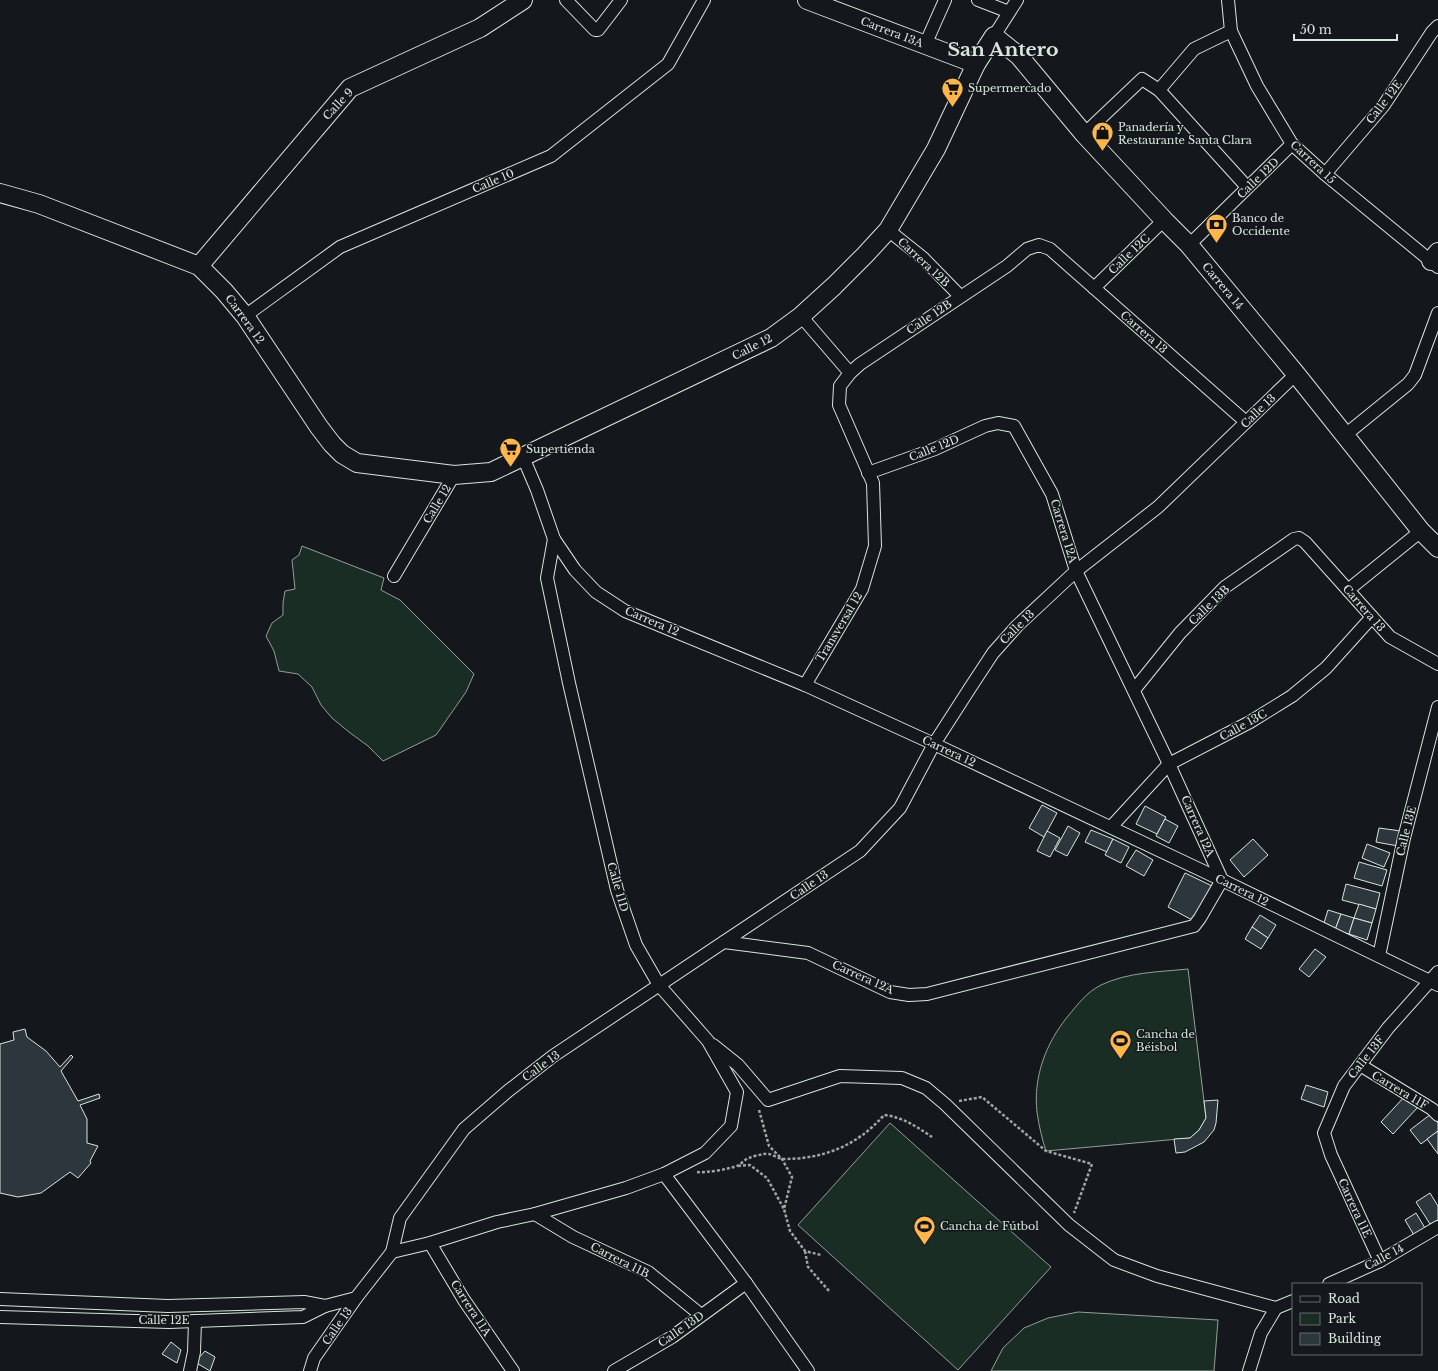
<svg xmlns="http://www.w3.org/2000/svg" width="1438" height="1371" viewBox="0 0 1438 1371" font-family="'Libre Baskerville',serif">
<rect width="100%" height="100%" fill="#14181c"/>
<!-- green -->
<g fill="#1a2d24" stroke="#939e99">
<path d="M302 546 384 578 381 590 400 600 474 674 466 692 436 735 383 761 368 746 349 732 332 718 321 705 312 687 298 674 279 671 274 651 266 636 272 623 283 615V603L285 591 295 589 292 560 299 555Z"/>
<path d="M1188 969 1206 1118 1199 1130 1190 1138 1046 1151C1042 1139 1039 1126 1037 1112 1033 1077 1046 1043 1068 1016 1078 1004 1087 992 1101 985 1128 972 1159 972 1188 969Z"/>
<path d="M890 1123 1051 1267 958 1370 798 1225Z"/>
<path d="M1078 1312 1218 1320 1214 1371H991L1003 1348 1024 1328 1048 1318Z"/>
</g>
<!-- building -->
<g fill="#2c363c" stroke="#d8e6dc">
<path d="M1042 805 1057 813 1044 837 1029 828Z"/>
<path d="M1145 806 1166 817 1157 834 1136 824Z"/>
<path d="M1165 819 1178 826 1169 843 1156 836Z"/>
<path d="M1068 826 1080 833 1067 856 1055 850Z"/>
<path d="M1379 828 1401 831 1398 846 1376 842Z"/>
<path d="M1091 830 1113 839 1107 852 1085 842Z"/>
<path d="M1047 831 1060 838 1050 857 1037 851Z"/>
<path d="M1113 839 1129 847 1121 863 1105 855Z"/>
<path d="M1253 839 1268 855 1244 877 1230 860Z"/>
<path d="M1367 844 1390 853 1384 867 1362 858Z"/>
<path d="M1136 850 1153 860 1144 876 1126 866Z"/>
<path d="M1359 862 1387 870 1382 886 1354 878Z"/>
<path d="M1185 873 1212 886 1194 921 1168 907Z"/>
<path d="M1346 884 1380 893 1376 909 1342 900Z"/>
<path d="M1359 904 1376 909 1372 923 1354 918Z"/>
<path d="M1328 910 1341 914 1335 930 1323 926Z"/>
<path d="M1341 914 1354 918 1349 934 1335 930Z"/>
<path d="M1260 915 1276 925 1268 938 1252 927Z"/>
<path d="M1354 918 1372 923 1367 940 1349 934Z"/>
<path d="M1252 927 1268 938 1261 949 1245 939Z"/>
<path d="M1315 949 1326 957 1309 977 1299 969Z"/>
<path d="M25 1029 27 1037 46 1051 60 1067 71 1055 73 1057 61 1071 78 1101 99 1094 100 1098 80 1105 87 1119V1143L98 1146 90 1161 91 1163 78 1178 70 1172 41 1193 18 1197 0 1193V1044L14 1040 13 1032Z"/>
<path d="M1306 1085 1328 1092 1324 1107 1301 1099Z"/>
<path d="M1406 1095 1418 1107 1393 1134 1381 1122Z"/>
<path d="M1218 1100 1216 1123 1214 1130 1204 1142 1185 1152 1176 1153 1174 1139 1190 1138 1199 1130 1206 1118 1204 1101Z"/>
<path d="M1431 1114 1438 1123V1131L1421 1144 1410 1130Z"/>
<path d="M1438 1131V1154L1427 1139Z"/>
<path d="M1430 1193 1438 1206V1220L1430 1224 1416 1202Z"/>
<path d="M1416 1213 1425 1228 1414 1235 1405 1220Z"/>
<path d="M171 1342 181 1350 177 1363 162 1354Z"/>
<path d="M205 1351 215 1357 210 1371 195 1362Z"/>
</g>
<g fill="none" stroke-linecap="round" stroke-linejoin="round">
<defs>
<g id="street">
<path d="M566 0 595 30H598L621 0"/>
<path d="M978 0 1009 12"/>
<path d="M1228 0 1231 31 1257 86 1292 144 1325 174 1438 267"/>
<path d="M994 36 1017 0"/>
<path d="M925 45 945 0"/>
<path d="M1159 90 1194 49 1231 31"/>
<path d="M1084 134 1142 79 1159 90 1247 187"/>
<path d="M1325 174 1384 105 1432 32 1438 26"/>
<path d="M888 230 923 258 960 296"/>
<path d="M1189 245 1292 144"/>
<path d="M1094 288 1164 220"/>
<path d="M245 316 340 247 551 156 668 64 704 0"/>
<path d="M801 316 850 373"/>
<path d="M1344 436 1408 384 1415 375 1438 313"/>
<path d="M523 457 537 490 554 539 575 570 596 592 625 611 805 685 934 744 1222 880 1438 985"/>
<path d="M394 576 454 475"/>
<path d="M1348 590 1421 531"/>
<path d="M805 685 862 589 875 546 873 483 839 405 840 386 850 373 860 364 1007 266 1027 249 1039 245 1050 249 1246 422"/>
<path d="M1134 690 1180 633 1225 587 1294 539 1299 538 1305 542 1390 637 1438 664"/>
<path d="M1111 827 1169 764 1250 722 1292 696 1326 668 1372 617"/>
<path d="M724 942 808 953 890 992 909 995 927 994 1194 926 1200 918 1222 880 1169 764 1076 571 1052 494 1014 426 998 423 985 426 935 449 868 473"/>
<path d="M1379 956 1404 838 1438 707"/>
<path d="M713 1045 738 1065 768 1100 840 1076 902 1078 926 1088 945 1104 1069 1225 1114 1260 1157 1276 1276 1308"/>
<path d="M1360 1065 1432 1109 1438 1115"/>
<path d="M664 1174 746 1283 808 1371"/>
<path d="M535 1214 573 1237 648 1272 701 1315"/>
<path d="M430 1243 464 1300 513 1371"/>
<path d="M392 1252 430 1243 497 1222 535 1214 626 1188 664 1174 705 1153 731 1126 737 1092 708 1041 659 985 636 945 617 890 569 683 547 578 554 539"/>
<path d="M1380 1261 1331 1155 1324 1133 1344 1086 1388 1028 1438 972"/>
<path d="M1329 1284 1380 1261 1438 1227"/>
<path d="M0 1299 168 1306 304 1302 325 1306"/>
<path d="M1276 1308 1293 1301"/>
<path d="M0 1317 169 1322 303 1317 325 1306 356 1298"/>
<path d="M190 1371 194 1352 195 1321"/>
<path d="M310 1371 314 1358 356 1298 392 1252 400 1218 464 1129 508 1091 553 1056 860 851 900 808 934 744 970 688 993 653 1017 626 1076 571 1158 507 1296 374"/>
<path d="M614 1371 672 1337 746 1283"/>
<path d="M1249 1371 1261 1333 1276 1308"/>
</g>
<g id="secondary">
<path d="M807 0 976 64"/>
<path d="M0 193 39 204 199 266 224 291 245 316 319 427 332 444 342 454 357 463 454 475 491 472 771 338 801 316 834 286 865 255 888 230 936 149 976 64 994 36 1019 56 1084 134 1164 220 1189 245 1296 374 1421 531 1438 548"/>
<path d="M1431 261 1438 252"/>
<path d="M199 266 350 88 480 28 523 0"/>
</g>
</defs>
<!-- street casing -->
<use href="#street" stroke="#d8e6dc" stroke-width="14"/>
<!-- secondary casing -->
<use href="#secondary" stroke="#d8e6dc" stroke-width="20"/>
<!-- path -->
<g stroke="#9da8a2" stroke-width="2.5" stroke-dasharray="3 2" stroke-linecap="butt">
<path d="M959 1101 982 1097 1046 1151 1092 1164 1074 1213"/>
<path d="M759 1110 769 1146 782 1159 792 1177 784 1209 790 1231 805 1251 821 1255"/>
<path d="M738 1166 750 1165 767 1178 784 1209"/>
<path d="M697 1172C706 1173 731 1169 739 1165 742 1163 745 1159 749 1158 753 1156 759 1155 764 1154 770 1152 777 1159 784 1159 824 1159 858 1145 884 1115 903 1117 917 1127 932 1137"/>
<path d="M805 1251 808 1267 830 1292"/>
</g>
<!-- street -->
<use href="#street" stroke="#14181c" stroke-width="12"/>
<!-- secondary -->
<use href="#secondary" stroke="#14181c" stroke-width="18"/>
</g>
<!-- icons -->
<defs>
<symbol id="supermarket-pin" viewBox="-11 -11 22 30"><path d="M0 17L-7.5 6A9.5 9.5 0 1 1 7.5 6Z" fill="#ffb74d" stroke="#14181c"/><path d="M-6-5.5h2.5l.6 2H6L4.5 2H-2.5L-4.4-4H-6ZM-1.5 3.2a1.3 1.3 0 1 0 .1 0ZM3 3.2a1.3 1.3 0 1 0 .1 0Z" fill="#111"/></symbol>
<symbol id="shop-pin" viewBox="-11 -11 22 30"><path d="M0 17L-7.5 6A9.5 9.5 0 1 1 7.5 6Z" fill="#ffb74d" stroke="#14181c"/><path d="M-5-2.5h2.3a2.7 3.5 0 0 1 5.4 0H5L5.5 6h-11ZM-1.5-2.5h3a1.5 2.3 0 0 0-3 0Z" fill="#111"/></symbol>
<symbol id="bank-pin" viewBox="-11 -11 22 30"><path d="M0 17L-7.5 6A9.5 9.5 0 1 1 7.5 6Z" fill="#ffb74d" stroke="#14181c"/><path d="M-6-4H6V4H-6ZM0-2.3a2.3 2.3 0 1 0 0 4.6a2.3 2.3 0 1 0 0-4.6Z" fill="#111"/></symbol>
<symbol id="stadium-pin" viewBox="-11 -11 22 30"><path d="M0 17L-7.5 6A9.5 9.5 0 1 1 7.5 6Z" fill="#ffb74d" stroke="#14181c"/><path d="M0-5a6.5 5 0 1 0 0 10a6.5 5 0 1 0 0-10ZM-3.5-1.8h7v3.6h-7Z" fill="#111"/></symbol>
</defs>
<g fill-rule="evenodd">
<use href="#supermarket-pin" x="940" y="76" width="25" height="34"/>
<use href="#shop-pin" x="1090" y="120" width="25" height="34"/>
<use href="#bank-pin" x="1204" y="212" width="25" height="34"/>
<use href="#supermarket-pin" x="498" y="436" width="25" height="34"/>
<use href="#stadium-pin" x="1108" y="1028" width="25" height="34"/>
<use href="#stadium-pin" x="912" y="1214" width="25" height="34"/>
</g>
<g text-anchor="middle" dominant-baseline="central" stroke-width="3" stroke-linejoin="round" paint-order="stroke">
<!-- street labels -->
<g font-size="11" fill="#d8e6dc" stroke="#14181c">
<text transform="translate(892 32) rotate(21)">Carrera 13A</text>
<text transform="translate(1384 102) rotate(-53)">Calle 12E</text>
<text transform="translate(338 104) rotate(-47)">Calle 9</text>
<text transform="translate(1313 162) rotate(43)">Carrera 15</text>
<text transform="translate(1258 178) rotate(-44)">Calle 12D</text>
<text transform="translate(493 181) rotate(-23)">Calle 10</text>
<text transform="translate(1129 254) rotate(-44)">Calle 12C</text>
<text transform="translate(924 262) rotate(43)">Carrera 12B</text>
<text transform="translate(1223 286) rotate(50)">Carrera 14</text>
<text transform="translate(929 317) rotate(-34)">Calle 12B</text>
<text transform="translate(245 319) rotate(54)">Carrera 12</text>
<text transform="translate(1144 332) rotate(41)">Carrera 13</text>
<text transform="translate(752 347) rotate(-27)">Calle 12</text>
<text transform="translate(1258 411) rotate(-44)">Calle 13</text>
<text transform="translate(934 448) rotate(-22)">Calle 12D</text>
<text transform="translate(437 504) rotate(-59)">Calle 12</text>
<text transform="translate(1064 531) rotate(73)">Carrera 12A</text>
<text transform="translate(1209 605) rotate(-44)">Calle 13B</text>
<text transform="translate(1364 608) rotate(49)">Carrera 13</text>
<text transform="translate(652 621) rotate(23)">Carrera 12</text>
<text transform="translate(839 627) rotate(-59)">Transversal 12</text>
<text transform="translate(1017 627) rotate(-45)">Calle 13</text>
<text transform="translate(1243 725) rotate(-29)">Calle 13C</text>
<text transform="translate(949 751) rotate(25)">Carrera 12</text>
<text transform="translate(1198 826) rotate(66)">Carrera 12A</text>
<text transform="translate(1406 831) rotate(-76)">Calle 13E</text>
<text transform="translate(809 885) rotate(-34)">Calle 13</text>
<text transform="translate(618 887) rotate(74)">Calle 11D</text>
<text transform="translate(1242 890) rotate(26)">Carrera 12</text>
<text transform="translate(863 977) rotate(24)">Carrera 12A</text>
<text transform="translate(1366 1057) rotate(-52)">Calle 13F</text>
<text transform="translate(541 1066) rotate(-36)">Calle 13</text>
<text transform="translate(1400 1090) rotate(31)">Carrera 11F</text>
<text transform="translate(1355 1208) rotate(65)">Carrera 11E</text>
<text transform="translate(1384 1257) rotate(-28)">Calle 14</text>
<text transform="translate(620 1260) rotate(27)">Carrera 11B</text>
<text transform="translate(471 1308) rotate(57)">Carrera 11A</text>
<text x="164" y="1320">Calle 12E</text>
<text transform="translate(337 1326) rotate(-55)">Calle 13</text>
<text transform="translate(681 1329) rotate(-35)">Calle 13D</text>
</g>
<!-- poi labels -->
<g font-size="11" fill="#d8e6dc" stroke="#14181c" text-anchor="start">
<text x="968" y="88">Supermercado</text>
<text x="1118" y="127">Panadería y<tspan x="1118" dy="13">Restaurante Santa Clara</tspan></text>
<text x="1232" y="218">Banco de<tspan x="1232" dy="13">Occidente</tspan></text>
<text x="526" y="449">Supertienda</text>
<text x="1136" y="1034">Cancha de<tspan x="1136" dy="13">Béisbol</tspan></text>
<text x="940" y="1226">Cancha de Fútbol</text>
</g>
<!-- town labels -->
<g font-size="19" font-weight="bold" fill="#d8e6dc" stroke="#14181c">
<text x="1003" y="49">San Antero</text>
</g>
</g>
<!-- legend -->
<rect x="1292" y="1283" width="130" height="72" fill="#14181c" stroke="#626a69"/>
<rect x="1300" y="1296" width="20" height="6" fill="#14181c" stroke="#626a69"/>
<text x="1328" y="1303" font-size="12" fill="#d8e6dc">Road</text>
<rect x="1300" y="1313" width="20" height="12" fill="#1a2d24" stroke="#626a69"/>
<text x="1328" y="1323" font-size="12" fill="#d8e6dc">Park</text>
<rect x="1300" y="1333" width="20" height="12" fill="#2c363c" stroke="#626a69"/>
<text x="1328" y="1343" font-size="12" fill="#d8e6dc">Building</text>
<!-- scale -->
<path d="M1294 34v6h103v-6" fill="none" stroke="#d8e6dc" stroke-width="2"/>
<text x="1300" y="34" font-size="12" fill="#d8e6dc" stroke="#14181c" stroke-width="3" paint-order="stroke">50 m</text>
</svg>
